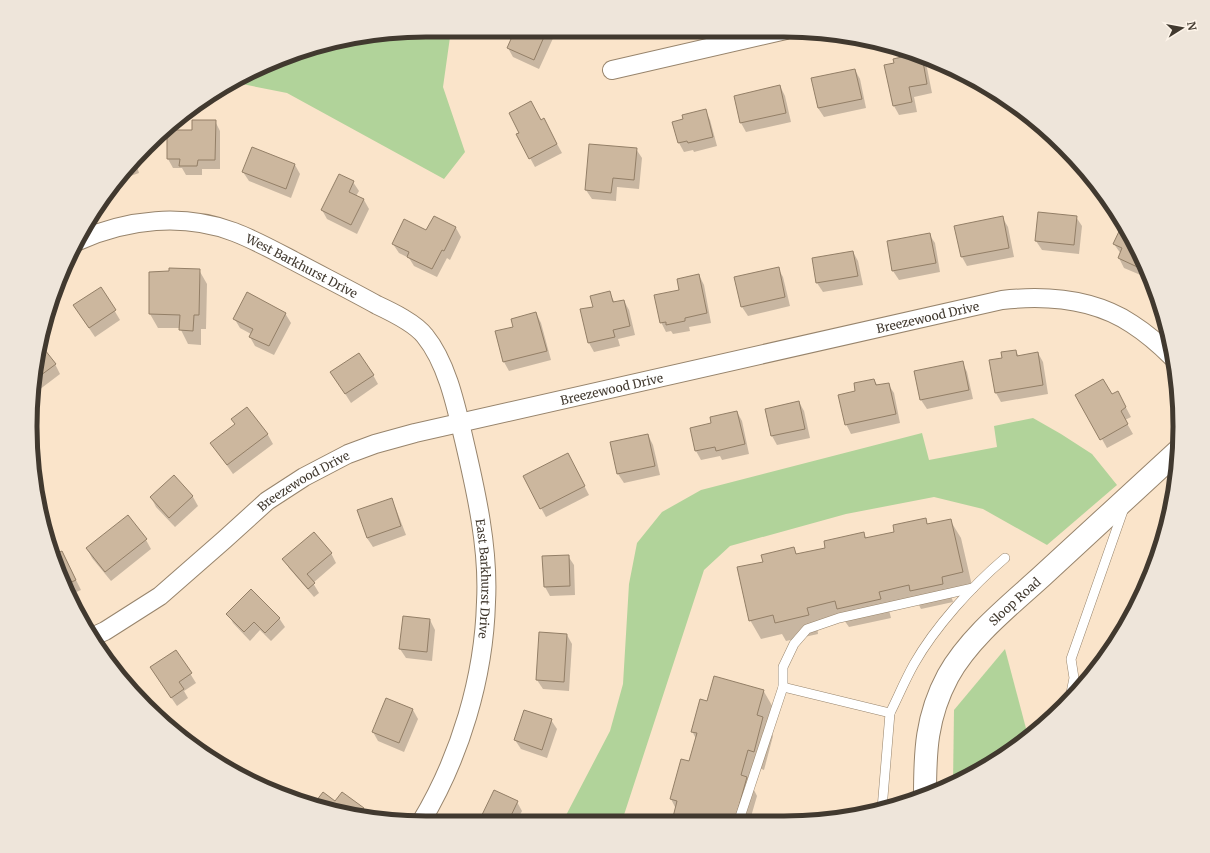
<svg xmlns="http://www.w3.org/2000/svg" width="1210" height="853" viewBox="0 0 1210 853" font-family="Merriweather,serif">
<rect width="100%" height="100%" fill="#fae4ca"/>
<!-- green -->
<g fill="#b1d39a">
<path d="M426 30H451L443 87 465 152 444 179 287 93 232 82 251 71 324 44Z"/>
<path d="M1033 418 1061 434 1092 454 1117 485 1047 545 983 509 934 497 846 514 730 546 704 570 622 821H563L610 731 623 684 629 584 637 543 662 512 701 490 922 433 929 460 997 447 994 426Z"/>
<path d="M1005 649 1028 736 959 782 953 785 954 710Z"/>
</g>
<!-- shadow -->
<g fill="#0003">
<path d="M512 30H553L555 34 539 69 513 57 508 48 514 33Z"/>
<path d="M922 56 926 63 932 93 914 97 917 112 899 115 894 106 885 66Z"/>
<path d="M855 70 860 79 866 108 824 117 818 108Z"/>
<path d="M780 86 785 96 791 122 746 132 741 123 735 97Z"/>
<path d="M705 110 710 120 717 146 694 152 693 150 684 152 679 143 673 122 684 119Z"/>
<path d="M215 121 220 131V169H202V175H186L182 168H173L168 159 193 131Z"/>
<path d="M541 121 549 129 562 153 535 167 530 158Z"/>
<path d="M636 149 642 158 639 189 617 187 616 201 592 199 586 190Z"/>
<path d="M135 160 139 173 116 181 128 165Z"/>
<path d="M295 165 300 174 291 198 249 181 243 172Z"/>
<path d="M353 182 359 191 356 196 364 200 369 209 357 234 327 219 322 210Z"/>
<path d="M434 217 456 228 461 237 450 260 447 258 437 277 414 266 409 258 399 253 393 244 427 231Z"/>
<path d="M1002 217 1008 227 1014 257 967 266 962 257 955 227Z"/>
<path d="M1076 217 1082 226 1079 254 1042 250 1036 241Z"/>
<path d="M1124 224 1127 228 1150 279 1124 268 1119 258 1121 254 1114 244Z"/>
<path d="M929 234 935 243 940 272 899 280 893 271Z"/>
<path d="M853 252 858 261 863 285 823 292 817 283 813 259Z"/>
<path d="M778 268 783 277 790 306 748 316 742 307 735 278Z"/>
<path d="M199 270 207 284 206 329H201V345L188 344 180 328H158L150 314V273Z"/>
<path d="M699 275 704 285 711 323 689 327 690 331 673 334 671 331 666 332 661 322 680 290Z"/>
<path d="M101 288 120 320 95 337 80 315Z"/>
<path d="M609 292 615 303 624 301 629 310 635 335 618 339 620 346 594 352 589 343 594 307Z"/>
<path d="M285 313 291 323 274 355 255 346 250 337 251 334 240 328 234 318Z"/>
<path d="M536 313 541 323 551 360 509 371 504 362 496 332 514 327Z"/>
<path d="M1015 351 1019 356 1038 353 1043 362 1048 394 1001 402 996 393 1003 359Z"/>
<path d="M962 362 967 372 973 399 927 409 921 400Z"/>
<path d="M55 364 60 374 35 393 32 390 33 375Z"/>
<path d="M373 375 378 384 351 403 337 381Z"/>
<path d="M874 380 878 386 888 384 894 393 900 423 851 434 846 424 856 392Z"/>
<path d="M1077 395H1112L1123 402 1131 417 1125 420 1133 434 1107 448Z"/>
<path d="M799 402 804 411 810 438 777 445 772 436 766 409Z"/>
<path d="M247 408 268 435 273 444 233 474 211 443 236 425Z"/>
<path d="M737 412 742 421 749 454 722 460 720 456 701 460 696 451 691 429 713 424Z"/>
<path d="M648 435 653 445 660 475 624 483 618 474 612 443Z"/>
<path d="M573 464 589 495 546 517 541 508Z"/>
<path d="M174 476 193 497 198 506 175 527 156 507 151 497Z"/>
<path d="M391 499 396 509 406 535 373 547 367 538Z"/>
<path d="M925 519 928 525 950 520 961 538 973 590 951 595 953 602 921 609 918 603 889 610 891 618 849 627 844 620 817 626 818 634 786 641 782 634 761 639 750 620 764 562 794 548 797 555 826 548 863 533 867 539 895 532Z"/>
<path d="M146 540 151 549 111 581 92 558 87 548Z"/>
<path d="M62 552 81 590 69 595 55 555Z"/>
<path d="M331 553 336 563 313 583 319 593 314 597 289 568 284 559Z"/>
<path d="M568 556 574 565 575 595 550 596 545 587 543 557Z"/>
<path d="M228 614 279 618 285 627 271 641 260 630 250 641 233 623Z"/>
<path d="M430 620 435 630 432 661 406 658 400 649Z"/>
<path d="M567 635 572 644 569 691 543 689 537 680Z"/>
<path d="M176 651 196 683 184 691 188 698 177 706 157 677Z"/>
<path d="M763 690 774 709 768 727 773 736 764 770 759 768 753 788 757 796 750 820 673 821 676 809 671 799 690 763 696 739 692 731 708 702Z"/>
<path d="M387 699 413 710 418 719 404 752 378 741 373 732Z"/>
<path d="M551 720 557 729 547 758 521 749 515 740Z"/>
<path d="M323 794 335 803 363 809 368 817 324 810 314 806Z"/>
<path d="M517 802 522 811 517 821 482 822 481 819Z"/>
</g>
<!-- building -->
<g fill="#ccb79e" stroke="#937f67">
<path d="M515 30H547L534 60 507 48Z"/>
<path d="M915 54 922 56 927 84 909 87 912 102 893 106 884 65 894 63 893 59Z"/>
<path d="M855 69 862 99 818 108 811 78Z"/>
<path d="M780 85 786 113 740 123 734 96Z"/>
<path d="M531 101 541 120 544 118 557 144 529 159 516 134 519 133 509 113Z"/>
<path d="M706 109 713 137 688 143 687 141 678 143 672 122 683 119 682 115Z"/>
<path d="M192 120H216L215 160H198L197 166H179L180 159H167V131L168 130H192Z"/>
<path d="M589 144 637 148 634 180 613 178 611 193 585 190Z"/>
<path d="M252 147 295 164 286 189 242 172Z"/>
<path d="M339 174 354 181 349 192 364 199 351 225 321 210Z"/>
<path d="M1038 212 1077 216 1074 245 1035 241Z"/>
<path d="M434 216 456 227 444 251 442 250 432 269 407 257 409 252 392 244 404 219 426 230Z"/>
<path d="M1003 216 1009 248 961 257 954 226Z"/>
<path d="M1123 223 1127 228 1146 271 1118 258 1122 248 1113 244Z"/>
<path d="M930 233 936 263 892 271 887 241Z"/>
<path d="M853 251 858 276 816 283 812 258Z"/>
<path d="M779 267 785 297 741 307 734 277Z"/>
<path d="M169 268 200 269 199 315H194L193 331 179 330 180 315 149 314V272L169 271Z"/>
<path d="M699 274 707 313 685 318V321L666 325V322L660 323 654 295 679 290 677 279Z"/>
<path d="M101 287 116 310 89 328 73 305Z"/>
<path d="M610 291 613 302 624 300 630 326 613 330 615 337 588 343 580 309 593 307 590 296Z"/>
<path d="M247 292 286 313 269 346 249 337 253 329 233 319Z"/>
<path d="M536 312 547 351 503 362 495 331 513 327 511 319Z"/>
<path d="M41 345 56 364 33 381V375Z"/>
<path d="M1016 350 1017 356 1038 352 1043 385 995 393 989 360 1002 358 1001 352Z"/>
<path d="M359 353 374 375 345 394 330 372Z"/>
<path d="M963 361 969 390 920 400 914 371Z"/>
<path d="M874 379 876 385 889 383 896 414 845 425 838 395 855 391 854 383Z"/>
<path d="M1103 379 1112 394 1118 391 1126 407 1121 411 1128 424 1100 440 1075 395Z"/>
<path d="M799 401 805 429 771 436 765 409Z"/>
<path d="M247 407 268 434 227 465 210 443 235 424 231 419Z"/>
<path d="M737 411 745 444 716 451 715 447 695 451 690 428 711 423 710 417Z"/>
<path d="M648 434 655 466 617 474 610 442Z"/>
<path d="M568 453 585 486 540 509 523 476Z"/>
<path d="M174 475 193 496 169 518 150 497Z"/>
<path d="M392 498 401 526 367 538 357 510Z"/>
<path d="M128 515 147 539 105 572 86 548Z"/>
<path d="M926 518 927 524 951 519 963 572 942 577 943 584 910 591 909 585 879 592 881 599 837 609 835 601 807 608 809 615 775 623 773 615 749 621 737 567 763 562 761 555 794 547 796 554 825 548 824 541 864 532 865 538 894 532 893 525Z"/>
<path d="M314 532 332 553 307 574 315 583 308 589 282 559Z"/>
<path d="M62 551 76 580 65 585 55 554Z"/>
<path d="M569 555 570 586 544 587 542 556Z"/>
<path d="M251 589 280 618 265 633 254 622 244 632 226 614Z"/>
<path d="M403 616 430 619 427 652 399 649Z"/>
<path d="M539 632 567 634 564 682 536 680Z"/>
<path d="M176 650 192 673 179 682 184 689 171 698 150 667Z"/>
<path d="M714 676 764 690 757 715 763 717 754 752 748 750 741 775 747 777 735 820 672 821 677 801 670 799 681 759 689 761 697 733 691 732 700 699 707 701Z"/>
<path d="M386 698 413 709 399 743 372 732Z"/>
<path d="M524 710 552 719 542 750 514 740Z"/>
<path d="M494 790 518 801 508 822H485L480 819Z"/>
<path d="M323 792 335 801 342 792 364 808 359 815 324 810 313 805Z"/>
</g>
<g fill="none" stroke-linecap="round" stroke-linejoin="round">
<defs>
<g id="lane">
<path d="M783 687 890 713 882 809"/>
<path d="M1070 698 1074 678 1071 659 1124 508"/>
<path d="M890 713C898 697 905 680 914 664 935 627 972 586 1005 558"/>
<path d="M739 820 783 687V667L794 644 807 629 839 618 973 588"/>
</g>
<g id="street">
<path d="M612 70 786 30"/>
<path id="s1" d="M78 241C128 219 183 213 234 232 255 240 275 251 294 261 322 276 350 290 377 305 392 312 415 323 425 336 447 363 456 406 464 440 476 491 489 549 486 602 484 678 460 757 421 822"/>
<path id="s2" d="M94 636 105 631 160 596 224 540 267 501 304 477 348 454 375 444 415 433 1002 300C1047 295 1094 299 1132 324 1146 333 1160 345 1172 357"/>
</g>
<g id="secondary">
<path id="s3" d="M925 796C925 752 926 717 948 676 969 638 1009 606 1041 577 1087 535 1133 492 1179 450"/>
</g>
</defs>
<!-- lane casing -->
<use href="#lane" stroke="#97846c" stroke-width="10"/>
<!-- street casing -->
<use href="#street" stroke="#97846c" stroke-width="20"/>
<!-- secondary casing -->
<use href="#secondary" stroke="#97846c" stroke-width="24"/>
<!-- lane -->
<use href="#lane" stroke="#fff" stroke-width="9"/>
<!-- street -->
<use href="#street" stroke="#fff" stroke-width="18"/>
<!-- secondary -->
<use href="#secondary" stroke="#fff" stroke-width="22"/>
</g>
<g text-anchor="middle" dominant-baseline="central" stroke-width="3" stroke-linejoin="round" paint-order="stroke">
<!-- street labels -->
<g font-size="12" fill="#41392f" stroke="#fdf4e9">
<text stroke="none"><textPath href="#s1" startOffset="236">West Barkhurst Drive</textPath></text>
<text stroke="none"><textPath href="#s2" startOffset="910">Breezewood Drive</textPath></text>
<text stroke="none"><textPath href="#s2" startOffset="586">Breezewood Drive</textPath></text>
<text stroke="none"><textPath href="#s2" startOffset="262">Breezewood Drive</textPath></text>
<text stroke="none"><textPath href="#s1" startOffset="631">East Barkhurst Drive</textPath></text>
<text stroke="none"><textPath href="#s3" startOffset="224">Sloop Road</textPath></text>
</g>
</g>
<!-- crop -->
<path d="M0 0H1210V853H0ZM426 37H784A389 389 0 0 1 1173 426V427A389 389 0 0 1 784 816H426A389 389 0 0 1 37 427V426A389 389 0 0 1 426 37Z" fill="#eee5da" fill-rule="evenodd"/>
<path fill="none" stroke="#41392f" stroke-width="5" d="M426 37H784A389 389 0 0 1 1173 426V427A389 389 0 0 1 784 816H426A389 389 0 0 1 37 427V426A389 389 0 0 1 426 37Z"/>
<!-- north arrow -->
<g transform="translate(1182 28) rotate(79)" stroke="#fdf4e9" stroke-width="3" paint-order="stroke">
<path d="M0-3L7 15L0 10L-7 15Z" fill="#41392f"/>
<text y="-6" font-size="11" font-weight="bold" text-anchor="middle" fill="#41392f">N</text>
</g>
</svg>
